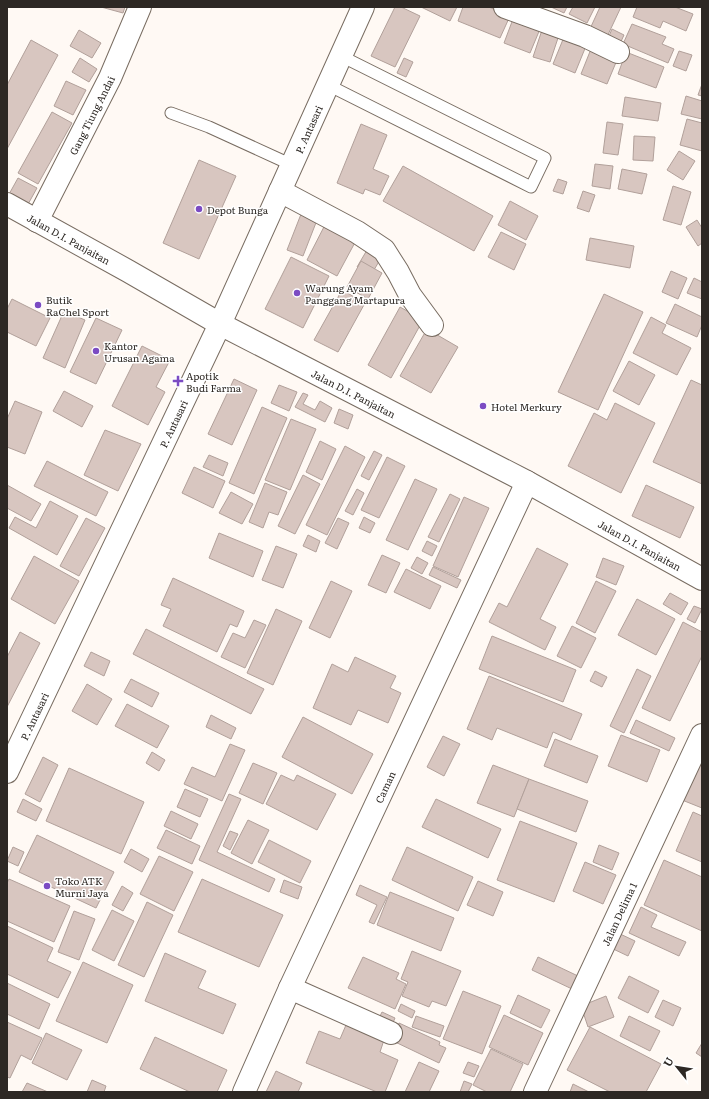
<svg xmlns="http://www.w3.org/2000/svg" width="709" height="1099" viewBox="0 0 709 1099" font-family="Literata,serif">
<rect width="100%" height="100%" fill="#fff9f4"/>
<!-- building -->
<g fill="#d8c6c0" stroke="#b1a09a">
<path d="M101 7H125L123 13Z"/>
<path d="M395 7H401L420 16 395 67 371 56Z"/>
<path d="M421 7H457L450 21Z"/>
<path d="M463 7H489L510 16 500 38 458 21Z"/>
<path d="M551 7H567L564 13Z"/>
<path d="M573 7H595L587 23 569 14Z"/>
<path d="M600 7H621L606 39 589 31Z"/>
<path d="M637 7H675L693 14 686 31 663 21 660 28 633 17Z"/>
<path d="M513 19 540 29 530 53 504 43Z"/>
<path d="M632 24 666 37 662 44 674 49 668 63 623 44Z"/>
<path d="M612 29 624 35 618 48 606 43Z"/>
<path d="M79 30 101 43 92 58 70 46Z"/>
<path d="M542 30 559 35 550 62 533 57Z"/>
<path d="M564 37 586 46 575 73 553 64Z"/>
<path d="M31 40 58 55 7 149V85Z"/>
<path d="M591 49 617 60 607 84 581 74Z"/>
<path d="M679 51 692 55 686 71 673 66Z"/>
<path d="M626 52 664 67 656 88 618 74Z"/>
<path d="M80 58 97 69 89 82 72 72Z"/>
<path d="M404 58 413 62 406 77 397 73Z"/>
<path d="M66 81 86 90 73 115 54 106Z"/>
<path d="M702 84V96L698 95Z"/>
<path d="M686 96 702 101V119L681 114Z"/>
<path d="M625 97 661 103 658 121 622 116Z"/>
<path d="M52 112 72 123 38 184 18 173Z"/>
<path d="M687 119 702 123V151L680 145Z"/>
<path d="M607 122 623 124 618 155 603 153Z"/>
<path d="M361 124 387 135 373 169 389 176 380 195 365 189 363 194 337 183Z"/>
<path d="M634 136 655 137 653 161 633 160Z"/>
<path d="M679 151 695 161 683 180 667 170Z"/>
<path d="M199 160 236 176 199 259 163 243Z"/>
<path d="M595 164 613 166 610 189 592 186Z"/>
<path d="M403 166 493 216 474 251 383 201Z"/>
<path d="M622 169 647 174 642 194 618 189Z"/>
<path d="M18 178 37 188 27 206 8 196Z"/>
<path d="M558 179 567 182 563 194 553 191Z"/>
<path d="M673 186 691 192 681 225 663 220Z"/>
<path d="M583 191 595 195 589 212 577 208Z"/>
<path d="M510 201 538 216 526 240 498 225Z"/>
<path d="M303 209 319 215 303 256 287 250Z"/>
<path d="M328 219 359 235 337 276 307 260Z"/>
<path d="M697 220 702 228V243L698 246 686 227Z"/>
<path d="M501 232 526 244 514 270 488 257Z"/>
<path d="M590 238 634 246 630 268 586 260Z"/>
<path d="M367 250 381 258 371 275 357 267Z"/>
<path d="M291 257 329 276 303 328 265 309Z"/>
<path d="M361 261 382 273 368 299 347 287Z"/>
<path d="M671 271 687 278 678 299 662 292Z"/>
<path d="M694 278 702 282V299L687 293Z"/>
<path d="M342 290 365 303 338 352 314 340Z"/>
<path d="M604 294 643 312 598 410 558 392Z"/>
<path d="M12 299 50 318 36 346 7 332V309Z"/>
<path d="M675 304 702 317V325L697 337 666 323Z"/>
<path d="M400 307 423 320 391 378 368 365Z"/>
<path d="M64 311 85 320 65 368 43 358Z"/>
<path d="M651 317 666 325 662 333 691 348 677 375 633 353Z"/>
<path d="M96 318 122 330 96 384 70 372Z"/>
<path d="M427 329 458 347 431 393 400 376Z"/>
<path d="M142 346 170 360 156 387 165 392 148 425 112 406Z"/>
<path d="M629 361 655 375 639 405 613 391Z"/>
<path d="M234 379 257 390 232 445 208 434Z"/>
<path d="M691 380 702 385V484L653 462Z"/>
<path d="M279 385 297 392 289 411 271 403Z"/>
<path d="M64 391 93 406 82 427 53 411Z"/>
<path d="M303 393 308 395 303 404 315 410 320 401 332 408 325 422 295 407Z"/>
<path d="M15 401 42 412 25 454 7 447V419Z"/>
<path d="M615 403 655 423 621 493 568 466 594 413 607 420Z"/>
<path d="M262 407 287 418 254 494 229 483Z"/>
<path d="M339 409 353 415 348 429 334 423Z"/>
<path d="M291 419 316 429 290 490 265 480Z"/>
<path d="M105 430 141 444 118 491 84 475Z"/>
<path d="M320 441 336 449 322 480 306 472Z"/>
<path d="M345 446 365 457 327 535 306 525Z"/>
<path d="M374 451 382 455 369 480 361 476Z"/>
<path d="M209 455 228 463 223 476 203 467Z"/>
<path d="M387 457 405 466 379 518 361 510Z"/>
<path d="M47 461 108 492 96 516 34 486Z"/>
<path d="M194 467 225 481 213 508 182 493Z"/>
<path d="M303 475 320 484 295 534 278 526Z"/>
<path d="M415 479 437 489 408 550 386 540Z"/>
<path d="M265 483 287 492 278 515 269 512 263 528 249 522Z"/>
<path d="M7 485 41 504 31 521 7 508Z"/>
<path d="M646 485 694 507 680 538 632 516Z"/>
<path d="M357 489 364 493 353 515 345 511Z"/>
<path d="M231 492 253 504 242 524 219 513Z"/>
<path d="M450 494 460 499 439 542 428 537Z"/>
<path d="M464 497 489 508 458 577 433 566Z"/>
<path d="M50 501 78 516 57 555 9 528 15 517 36 528Z"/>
<path d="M364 517 375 523 370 533 359 528Z"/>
<path d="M86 518 105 528 79 576 60 566Z"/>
<path d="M338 518 349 523 337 549 325 543Z"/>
<path d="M219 533 263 551 253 577 209 558Z"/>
<path d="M308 535 320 541 316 552 303 546Z"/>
<path d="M427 541 437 546 432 556 422 551Z"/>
<path d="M276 546 297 554 283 588 262 580Z"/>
<path d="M537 548 568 564 540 619 556 627 545 650 489 622 499 603 507 607Z"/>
<path d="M382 555 400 563 386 593 368 585Z"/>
<path d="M34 556 79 581 55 624 11 599Z"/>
<path d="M417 557 428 563 422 574 411 568Z"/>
<path d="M603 558 624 566 616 585 596 577Z"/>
<path d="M433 567 461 580 457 588 429 575Z"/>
<path d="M406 569 441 586 430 609 394 592Z"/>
<path d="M173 578 244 611 237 627 230 624 217 652 163 626 171 609 161 605Z"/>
<path d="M331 581 352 591 330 638 309 628Z"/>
<path d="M596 581 616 591 595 633 576 623Z"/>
<path d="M670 593 688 603 681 615 663 604Z"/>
<path d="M637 599 675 619 656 655 618 635Z"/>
<path d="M694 606 702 609 695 623 687 619Z"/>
<path d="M276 609 302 621 273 685 247 673Z"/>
<path d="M254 620 266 625 245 668 221 657 233 633 245 638Z"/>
<path d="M683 622 702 632V656L670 721 642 708Z"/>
<path d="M572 626 596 638 581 668 557 656Z"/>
<path d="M146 629 264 689 251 714 133 654Z"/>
<path d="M20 632 40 643 7 707V657Z"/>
<path d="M492 636 576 670 563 702 479 669Z"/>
<path d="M91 652 110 661 104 676 84 666Z"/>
<path d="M355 657 396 676 390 688 401 693 388 723 358 710 351 725 313 708 332 664 348 672Z"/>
<path d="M637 669 651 676 624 733 610 726Z"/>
<path d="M595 671 607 677 602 687 590 681Z"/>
<path d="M489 676 582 714 571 740 553 732 547 748 497 728 492 740 467 729Z"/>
<path d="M131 679 159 693 152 707 124 692Z"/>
<path d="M87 684 112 699 97 725 72 711Z"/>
<path d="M127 704 169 726 157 748 115 726Z"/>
<path d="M211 715 236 728 231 739 206 727Z"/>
<path d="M303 717 373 754 352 794 282 757Z"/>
<path d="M636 720 675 738 669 751 630 733Z"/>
<path d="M621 735 660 750 647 782 608 766Z"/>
<path d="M443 736 460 744 444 776 427 767Z"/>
<path d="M555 739 598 756 587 783 544 766Z"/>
<path d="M230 744 245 750 222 801 184 784 192 767 215 777Z"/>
<path d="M152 752 165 760 159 771 146 763Z"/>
<path d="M702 753V808L682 800Z"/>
<path d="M43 757 58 765 40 802 25 794Z"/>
<path d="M253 763 277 773 263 804 239 793Z"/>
<path d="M493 765 529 779 514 817 477 803Z"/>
<path d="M69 768 144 802 121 854 46 821Z"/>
<path d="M281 775 294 781 297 775 336 794 317 830 266 804Z"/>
<path d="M529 779 588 801 576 832 517 809Z"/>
<path d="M185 789 208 799 200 817 177 807Z"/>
<path d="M229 794 241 799 217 852 275 879 269 892 199 860Z"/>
<path d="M23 799 42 809 36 821 17 812Z"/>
<path d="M436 799 501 829 488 858 422 827Z"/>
<path d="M171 811 198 824 191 839 164 826Z"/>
<path d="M693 812 702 816V862L676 851Z"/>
<path d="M248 820 269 830 252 864 231 853Z"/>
<path d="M520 821 577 843 554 902 497 880Z"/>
<path d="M166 830 200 846 192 864 157 848Z"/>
<path d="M230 831 238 834 230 850 223 846Z"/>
<path d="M37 835 114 872 96 908 19 872Z"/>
<path d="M269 840 311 861 300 883 258 862Z"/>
<path d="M599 845 619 853 612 870 593 862Z"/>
<path d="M13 847 24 852 18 866 7 861Z"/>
<path d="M407 847 473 877 458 911 392 880Z"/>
<path d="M131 849 149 859 142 872 124 862Z"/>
<path d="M159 856 193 872 174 911 140 894Z"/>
<path d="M664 860 702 877V931L644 905Z"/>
<path d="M585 862 616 875 603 904 573 891Z"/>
<path d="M9 879 70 906 54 942 7 921V883Z"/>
<path d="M202 879 283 915 259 967 178 932Z"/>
<path d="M284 880 302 887 298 899 280 892Z"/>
<path d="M478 881 503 892 493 916 467 905Z"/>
<path d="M360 885 387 897 374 924 369 922 377 905 356 895Z"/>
<path d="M122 886 133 893 123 911 112 905Z"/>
<path d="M390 892 454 918 441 951 377 925Z"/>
<path d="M147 902 173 915 144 977 118 965Z"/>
<path d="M641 907 657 915 651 927 686 942 679 956 629 933Z"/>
<path d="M112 910 134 921 114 961 92 950Z"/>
<path d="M74 911 95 919 79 960 58 952Z"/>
<path d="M7 926 53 948 47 961 71 972 58 998 7 974Z"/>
<path d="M616 932 635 941 628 956 609 947Z"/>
<path d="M412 951 461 971 446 1006 432 1001 429 1007 402 996 408 982 401 979Z"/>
<path d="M165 953 206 971 198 988 236 1004 223 1034 145 1001Z"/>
<path d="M363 957 399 973 396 979 406 984 395 1009 348 988Z"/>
<path d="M538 957 578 976 572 989 532 970Z"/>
<path d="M83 962 133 985 107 1043 56 1021Z"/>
<path d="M629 976 659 991 648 1013 618 998Z"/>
<path d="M7 983 50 1004 39 1029 7 1014Z"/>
<path d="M463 991 501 1006 482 1054 443 1039Z"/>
<path d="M518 995 550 1010 541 1028 510 1013Z"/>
<path d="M606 996 614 1017 588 1027 581 1006Z"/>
<path d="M663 1000 681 1008 673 1026 655 1017Z"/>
<path d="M401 1004 415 1011 412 1018 398 1011Z"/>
<path d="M382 1012 395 1018 392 1025 379 1018Z"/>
<path d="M504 1015 543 1033 528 1065 489 1047Z"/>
<path d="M416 1016 444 1026 440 1037 412 1027Z"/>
<path d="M629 1016 660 1031 650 1051 620 1036Z"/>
<path d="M7 1022 42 1038 31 1060 21 1055 10 1078 7 1077Z"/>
<path d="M399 1023 440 1042 439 1045 446 1048 439 1063 391 1040Z"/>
<path d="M346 1025 384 1040 380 1052 398 1060 385 1092H377L306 1063 319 1031 340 1039Z"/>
<path d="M590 1027 661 1064 646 1092H610L567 1070Z"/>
<path d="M46 1033 82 1050 67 1080 32 1063Z"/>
<path d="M155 1037 227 1070 217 1092H190L140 1069Z"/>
<path d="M702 1043V1057L696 1053Z"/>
<path d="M491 1049 523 1064 510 1092H487L473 1085Z"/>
<path d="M419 1062 439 1071 429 1092H405Z"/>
<path d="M468 1062 479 1066 474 1077 463 1073Z"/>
<path d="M276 1071 302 1083 298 1092H266Z"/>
<path d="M92 1080 106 1086 104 1092H87Z"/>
<path d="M464 1081 472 1084 468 1092H460Z"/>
<path d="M27 1083 48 1092H22Z"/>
<path d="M573 1084 589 1092H570Z"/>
</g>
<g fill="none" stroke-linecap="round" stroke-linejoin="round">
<defs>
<g id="lane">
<path d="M328 85 531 187 545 158 341 56"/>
<path d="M171 113 209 127 292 165"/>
</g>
<g id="street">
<path d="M505 7 585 36 618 52"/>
<path d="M280 191 357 232 384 250 398 272 410 295 432 325"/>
<path id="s1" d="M37 221 110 78 140 7"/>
<path id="s2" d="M7 772 220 324 363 7"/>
<path d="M290 988 391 1033"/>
<path id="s3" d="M244 1092 290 988 527 482"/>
<path id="s4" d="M535 1092 702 735"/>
</g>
<g id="secondary">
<path id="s5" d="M7 204 128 271 220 324 527 482 702 579"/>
</g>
</defs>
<!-- lane casing -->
<use href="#lane" stroke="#786c61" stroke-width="13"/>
<!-- street casing -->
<use href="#street" stroke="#786c61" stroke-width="24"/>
<!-- secondary casing -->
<use href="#secondary" stroke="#786c61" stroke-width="24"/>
<!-- lane -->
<use href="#lane" stroke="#fff" stroke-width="11"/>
<!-- street -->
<use href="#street" stroke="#fff" stroke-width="22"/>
<!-- secondary -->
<use href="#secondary" stroke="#fff" stroke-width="22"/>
</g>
<!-- markers -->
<g fill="#7b4bc3" stroke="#fff" stroke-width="1.5">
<circle cx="199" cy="209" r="4"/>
<circle cx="297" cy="293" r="4"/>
<circle cx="38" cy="305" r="4"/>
<circle cx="96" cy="351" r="4"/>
<path d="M176 375h4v4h4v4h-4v4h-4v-4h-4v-4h4z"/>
<circle cx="483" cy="406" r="4"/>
<circle cx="47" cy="886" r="4"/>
</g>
<g text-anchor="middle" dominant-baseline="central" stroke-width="3" stroke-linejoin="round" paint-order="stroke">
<!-- street labels -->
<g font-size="10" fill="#2d2824" stroke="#fff">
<text stroke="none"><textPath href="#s1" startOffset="119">Gang Tiung Andai</textPath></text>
<text stroke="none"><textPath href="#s2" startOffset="710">P. Antasari</textPath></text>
<text stroke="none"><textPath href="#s5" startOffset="71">Jalan D.I. Panjaitan</textPath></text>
<text stroke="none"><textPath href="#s5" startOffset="395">Jalan D.I. Panjaitan</textPath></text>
<text stroke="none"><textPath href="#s2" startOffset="386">P. Antasari</textPath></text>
<text stroke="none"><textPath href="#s5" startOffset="719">Jalan D.I. Panjaitan</textPath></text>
<text stroke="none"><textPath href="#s2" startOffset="62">P. Antasari</textPath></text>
<text stroke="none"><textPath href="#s3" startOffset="336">Caman</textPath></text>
<text stroke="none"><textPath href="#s4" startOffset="197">Jalan Delima 1</textPath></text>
</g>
<!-- poi labels -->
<g font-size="10" fill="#2d2824" stroke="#fff" text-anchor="start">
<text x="207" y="209">Depot Bunga</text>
<text x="305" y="287">Warung Ayam<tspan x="305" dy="12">Panggang Martapura</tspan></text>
<text x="46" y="299">Butik<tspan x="46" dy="12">RaChel Sport</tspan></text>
<text x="104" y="345">Kantor<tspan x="104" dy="12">Urusan Agama</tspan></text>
<text x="186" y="375">Apotik<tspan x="186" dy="12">Budi Farma</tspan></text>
<text x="491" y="406">Hotel Merkury</text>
<text x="55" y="880">Toko ATK<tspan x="55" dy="12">Murni Jaya</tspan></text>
</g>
</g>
<!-- border -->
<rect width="709" height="1099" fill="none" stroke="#2d2824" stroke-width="16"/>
<!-- north arrow -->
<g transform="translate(677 1067) rotate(300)" stroke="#ffffff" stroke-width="3" paint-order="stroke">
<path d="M0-3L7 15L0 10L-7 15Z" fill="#2d2824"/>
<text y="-6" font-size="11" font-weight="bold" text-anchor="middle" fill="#2d2824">U</text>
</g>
</svg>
